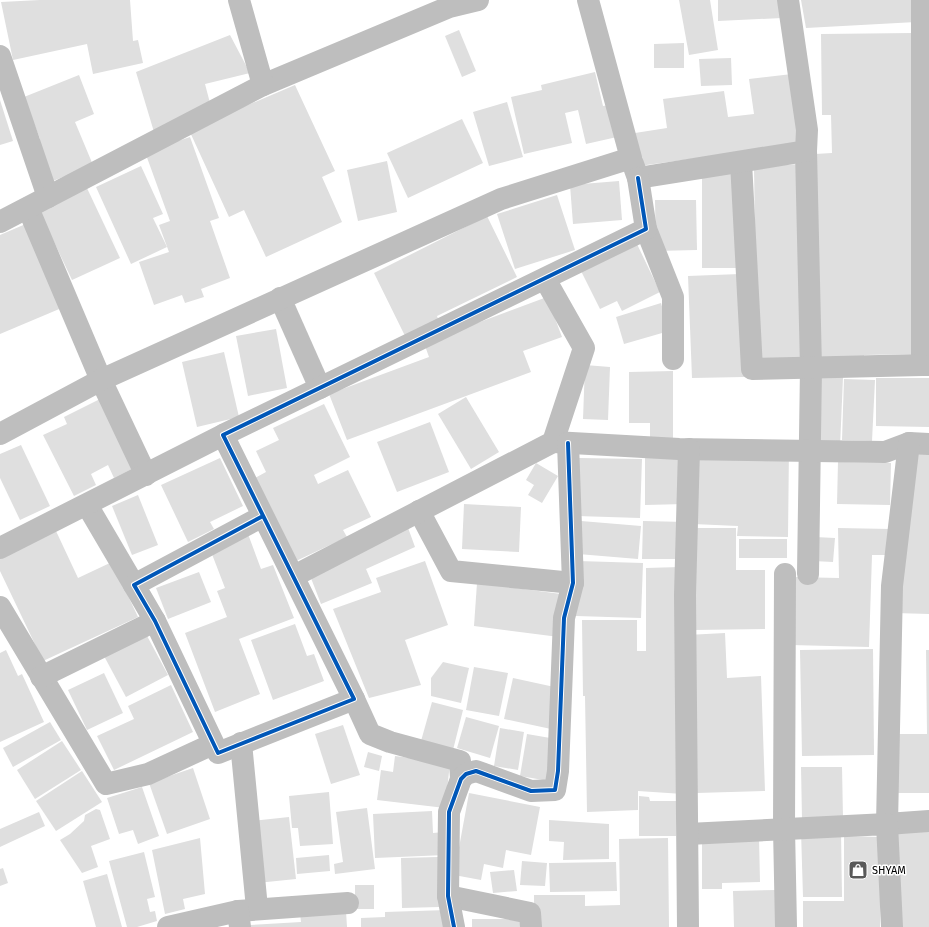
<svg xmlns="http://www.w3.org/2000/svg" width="929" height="927" viewBox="0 0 929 927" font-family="'Fira Sans',sans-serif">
<rect width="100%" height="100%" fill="#fff"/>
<!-- building -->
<g fill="#dfdfdf">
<path d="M40 0H130L133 41 138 40 143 63 93 74 87 44 13 60 1 2Z"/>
<path d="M679 0H710L718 50 689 55Z"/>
<path d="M718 0H781L782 18 718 21Z"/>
<path d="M801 0H913L916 22 806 28Z"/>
<path d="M459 30 476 71 462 77 445 36Z"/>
<path d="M913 33 914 354 864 355V358H817L815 154 832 153 831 115H822L821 34Z"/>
<path d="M230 35 250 73 205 84 210 103 154 132 136 72Z"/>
<path d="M684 43V68H654V44Z"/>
<path d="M731 58 732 85 701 86 699 59Z"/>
<path d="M595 72 603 106 609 105 617 137 586 144 578 110 565 113 572 143 524 154 511 97 542 90 541 85Z"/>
<path d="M792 74 801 144 639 166 635 133 667 128 663 99 724 91 728 117 754 114 749 79Z"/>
<path d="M79 75 94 114 75 122 93 165 53 181 36 140 40 139 24 97Z"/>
<path d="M295 85 335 171 322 177 342 222 266 257 244 210 229 217 189 130Z"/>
<path d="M0 100 13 141 0 145Z"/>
<path d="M507 102 523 157 489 166 473 112Z"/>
<path d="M462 119 483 163 408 198 387 153Z"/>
<path d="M190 137 219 218 210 221 230 278 201 289 204 297 185 303 182 295 154 305 139 262 169 252 159 225 170 221 145 152Z"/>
<path d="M387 161 397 212 358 221 347 170Z"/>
<path d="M800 164 804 364 757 365 754 167Z"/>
<path d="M141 166 163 214 153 218 167 247 131 264 96 187Z"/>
<path d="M702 173 737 174V268H702Z"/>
<path d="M619 181 622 220 573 224 570 185Z"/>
<path d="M86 186 120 258 72 280 38 208Z"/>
<path d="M557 195 575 250 515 269 497 214Z"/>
<path d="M655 200H696L697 250 656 251Z"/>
<path d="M487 216 517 277 437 316 439 322 406 338 374 273Z"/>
<path d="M28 223 64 307 0 334V235Z"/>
<path d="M636 242 660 292 622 311 617 301 600 309 580 269Z"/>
<path d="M740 274 744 377 692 378 688 276Z"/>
<path d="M547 297 562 337 523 351 531 372 347 440 329 394 429 357 424 343Z"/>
<path d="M661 303 669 331 624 344 616 317Z"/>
<path d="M276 329 287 388 248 396 236 336Z"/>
<path d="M224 352 239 417 197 427 182 362Z"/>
<path d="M585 365 610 367 608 420 583 419Z"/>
<path d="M673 371V444H650V423H629V372Z"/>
<path d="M818 376 843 377 840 447 815 446Z"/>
<path d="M876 378H929V427L876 426Z"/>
<path d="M844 379 875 380 872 441 842 440Z"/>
<path d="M466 397 499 452 471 469 438 414Z"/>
<path d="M100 399 136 467 114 478 108 465 91 474 96 485 74 496 43 435 67 424 64 417Z"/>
<path d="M324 404 350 457 314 475 318 484 348 470 371 517 343 530 347 537 296 561 255 478 266 472 256 451 279 440 273 428Z"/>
<path d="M430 422 449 472 397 492 377 442Z"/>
<path d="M21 445 50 506 20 520 0 478V454Z"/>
<path d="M789 447 788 537 737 536 738 526 693 524 695 456Z"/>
<path d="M918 450H929V614L895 613Z"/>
<path d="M645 456H684L685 504 645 505Z"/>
<path d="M220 458 243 506 210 522 214 529 188 542 161 485Z"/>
<path d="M579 458 642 459 640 518 577 516Z"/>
<path d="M838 462 891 463 890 505 837 504Z"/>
<path d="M536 463 558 476 542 503 528 495 534 485 526 480Z"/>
<path d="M138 495 158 545 132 555 112 506Z"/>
<path d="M464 504 521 507 519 552 462 549Z"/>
<path d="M581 521 641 526 638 559 578 554Z"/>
<path d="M643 521 686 522V559H642Z"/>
<path d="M407 525 415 547 366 569 372 583 321 604 309 573Z"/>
<path d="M690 528H736V570H765V629L693 630Z"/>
<path d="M838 528 891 529V555H872L869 647 791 645 793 577 839 578Z"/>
<path d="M56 531 78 578 112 562 138 617 43 661 0 571V557Z"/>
<path d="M248 534 261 569 273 565 294 618 239 639 260 694 215 712 185 633 227 617 217 591 225 588 210 549Z"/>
<path d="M815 537 835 538 833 562 813 561Z"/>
<rect x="739" y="539" width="48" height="19"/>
<path d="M425 561 448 625 405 640 421 685 369 698 333 609 381 592 376 578Z"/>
<path d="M578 561 643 563 641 618 576 616Z"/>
<path d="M680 567 683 794 638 791V810L587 812 585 696H583L582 620H637V651H646V568Z"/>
<path d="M199 572 211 602 168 619 156 588Z"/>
<path d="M477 583 561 594 559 637 474 626Z"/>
<path d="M295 624 307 656 314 654 324 681 273 700 251 640Z"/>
<path d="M725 633 727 678 761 676 765 791 697 793 687 635Z"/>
<path d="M146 634 168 675 126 697 104 656Z"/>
<path d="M873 649 874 755 802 756 800 650Z"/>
<path d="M6 650 18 676 22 674 44 722 0 742V653Z"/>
<path d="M926 650H929V793H890V734H927Z"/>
<path d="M443 662 469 668 461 703 431 696V678Z"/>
<path d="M474 667 508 673 499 716 466 710Z"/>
<path d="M104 673 123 713 87 730 68 690Z"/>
<path d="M513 678 559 688 551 729 504 719Z"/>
<path d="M171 685 193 732 114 770 97 736 134 719 128 706Z"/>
<path d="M432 702 463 710 453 750 421 741Z"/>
<path d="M466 717 499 726 490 758 457 748Z"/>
<path d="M50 722 61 740 13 767 3 748Z"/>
<path d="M343 725 360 775 331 784 315 734Z"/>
<path d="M500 728 524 732 518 770 494 766Z"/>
<path d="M527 734 556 739 549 781 520 776Z"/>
<path d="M62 741 81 770 35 799 17 770Z"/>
<path d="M368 752 382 756 379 771 364 767Z"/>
<path d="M395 756 450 763 445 808 377 800 381 770 393 772Z"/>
<path d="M801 767H842L843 818 802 819Z"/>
<path d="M193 768 210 819 167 834 149 783Z"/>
<path d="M82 771 102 802 56 831 36 801Z"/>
<path d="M142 787 159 836 138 844 133 830 119 834 107 798Z"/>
<path d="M329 792 333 844 300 846 298 828H292L289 796Z"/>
<path d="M469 793 540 807 531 855 506 850 503 868 484 864 481 880 454 875Z"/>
<path d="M639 796 649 797 650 801H676V836H639Z"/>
<path d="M367 808 375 869 335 874 334 864 343 862 336 812Z"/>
<path d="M96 809 100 810 110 839 91 846 98 867 82 873 60 840 70 834 84 821 85 815Z"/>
<path d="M432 811 433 833 444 832 445 855 375 858 373 814Z"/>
<path d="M39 812 45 826 0 847V829Z"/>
<path d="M289 817 296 879 257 883 251 821Z"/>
<path d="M549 820 609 824V859L563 860 564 842 549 841Z"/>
<path d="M929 824V927H898L896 825Z"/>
<path d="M801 831H841L842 897H803Z"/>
<path d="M844 836 880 837V927H803V901H844Z"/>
<path d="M702 837H759L760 882 722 883V889H702Z"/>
<path d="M200 838 205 894 183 899 185 909 165 914 152 850Z"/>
<path d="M668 838 669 927H534V895H585V906L620 905 619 839Z"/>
<path d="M144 852 155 897 147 899 150 912 155 911 157 921 137 927H127L109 861Z"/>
<path d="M329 855 330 871 297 874 296 858Z"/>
<path d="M438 857 439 907 402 908 401 858Z"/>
<path d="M522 861 547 863 545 886 520 885Z"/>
<path d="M616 862 617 891 550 892 549 863Z"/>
<path d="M3 868 8 883 0 886V869Z"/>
<path d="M514 870 517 891 493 893 490 872Z"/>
<path d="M107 874 122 927H96L83 881Z"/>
<rect x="355" y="885" width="19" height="24"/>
<path d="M777 890 778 927H734L733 891Z"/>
<path d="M447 910 448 927H361V918L385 917V912Z"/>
<path d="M346 911 347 927H251L250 925 301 922 300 913Z"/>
<rect x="472" y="919" width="54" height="8"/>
</g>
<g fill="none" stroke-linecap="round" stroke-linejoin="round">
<!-- street -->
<g stroke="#bebebe" stroke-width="22">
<path d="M922 0V365H929"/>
<path d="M0 56 48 197"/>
<path d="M263 85 449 7 478 0"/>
<path d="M806 151 811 368 808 574"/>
<path d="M741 162 752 369 922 365"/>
<path d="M633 164 638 178 806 151 807 130 788 0"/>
<path d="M28 208 101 380 146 475"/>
<path d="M0 222 263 85 239 0"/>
<path d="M646 229 673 297V359"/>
<path d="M280 298 320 388"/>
<path d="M0 434 101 380 501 199 631 158 588 0"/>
<path d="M554 442 679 449 885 452 909 443 929 444"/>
<path d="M909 443 892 586 887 824 929 821"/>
<path d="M87 505 134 585"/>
<path d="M419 511 451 571 573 583"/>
<path d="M263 516 134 585 155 621 218 753 354 699 223 435 646 229 638 178"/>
<path d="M0 548 223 435"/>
<path d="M785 574 784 828 786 927"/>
<path d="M294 576 553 442 584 348 545 279"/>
<path d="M0 607 106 784 148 774 213 744"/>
<path d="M41 677 155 621"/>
<path d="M354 699 370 734 390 742 460 761 461 779"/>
<path d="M241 743 257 908"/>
<path d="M688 834 887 824 892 927"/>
<path d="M448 896 530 913 531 927"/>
<path d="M238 911 348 903"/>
<path d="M168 927 238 911 240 927"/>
<path d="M454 927 448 896 449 812 461 779 466 774 476 771 531 791 555 790 558 771 564 618 573 583 568 443"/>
<path d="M688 927 685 595 689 449"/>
</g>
<defs>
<g id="cycleway">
<path d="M263 516 134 585 155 621 218 753 354 699 223 435 646 229 638 178"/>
<path d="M454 927 448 896 449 812 461 779 466 774 476 771 531 791 555 790 558 771 564 618 573 583 568 443"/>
</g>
</defs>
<!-- cycleway casing -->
<use href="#cycleway" stroke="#fff" stroke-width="6"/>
<!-- cycleway -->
<use href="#cycleway" stroke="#0057b8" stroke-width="4"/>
</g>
<!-- icons -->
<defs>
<symbol id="shop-square" viewBox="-11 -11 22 22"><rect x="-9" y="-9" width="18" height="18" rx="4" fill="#595959" stroke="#fff"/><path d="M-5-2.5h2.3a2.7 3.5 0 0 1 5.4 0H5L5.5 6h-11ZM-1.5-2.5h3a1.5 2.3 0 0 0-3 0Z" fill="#fff"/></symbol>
</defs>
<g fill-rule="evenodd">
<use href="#shop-square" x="847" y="859" width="22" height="22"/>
</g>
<g text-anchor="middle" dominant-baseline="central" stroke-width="3" stroke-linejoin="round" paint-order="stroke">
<!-- poi labels -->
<g font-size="11" fill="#000" stroke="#fff" text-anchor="start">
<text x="872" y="870">SHYAM</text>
</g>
</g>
</svg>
